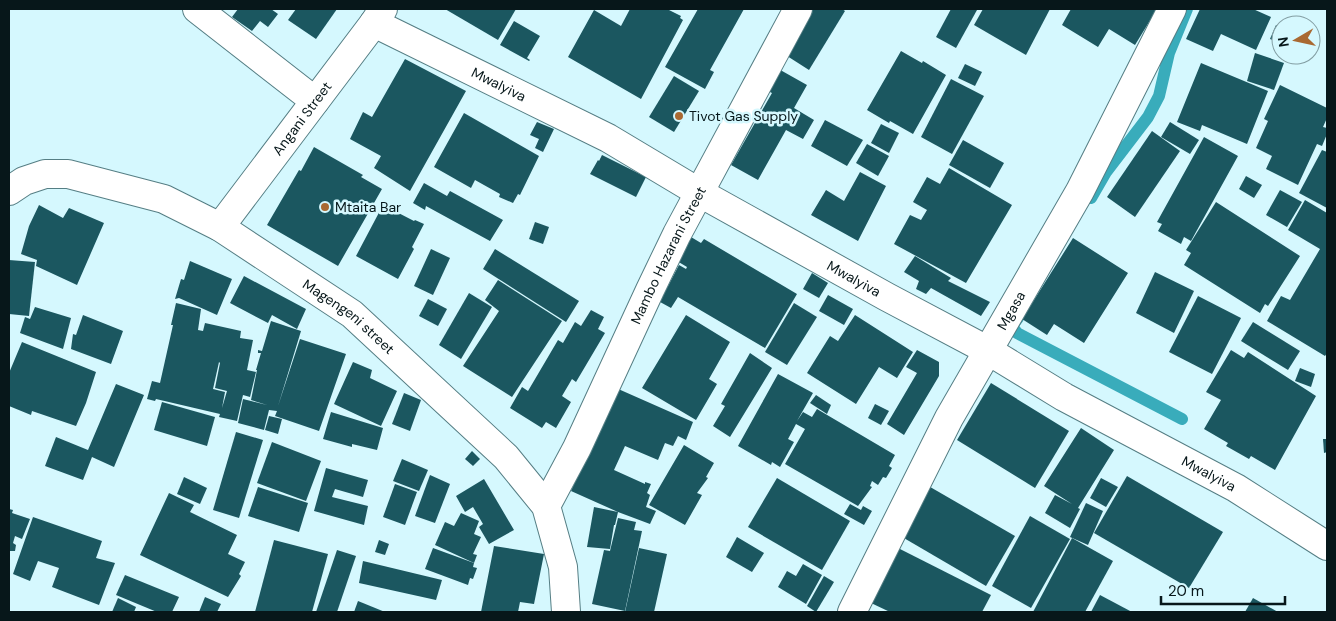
<svg xmlns="http://www.w3.org/2000/svg" width="1336" height="621" viewBox="0 0 1336 621" font-family="'DM Sans',sans-serif">
<rect width="100%" height="100%" fill="#d5f8fe"/>
<g fill="none" stroke-linecap="round" stroke-linejoin="round">
<!-- stream -->
<g stroke="#39acbb" stroke-width="12">
<path d="M1091 198 1106 172 1148 117 1159 96 1169 53 1187 9"/>
<path d="M1018 318 1012 326 1017 333 1182 419"/>
</g>
</g>
<!-- building -->
<g fill="#1b5760" fill-rule="evenodd">
<path d="M238 9H271L278 14 268 27 260 21 252 31 232 17Z"/>
<path d="M296 9H337L316 39 288 20Z"/>
<path d="M445 9H516L498 40Z"/>
<path d="M630 9H667L681 16 680 18 683 20 641 99 568 57 594 10 621 26Z"/>
<path d="M698 9H744L710 70 714 72 705 89 665 67Z"/>
<path d="M813 9H842L845 11 809 70 784 54Z"/>
<path d="M951 9 977 10 956 48 936 37Z"/>
<path d="M983 9H1050L1026 55 974 25Z"/>
<path d="M1071 9H1157L1135 45 1109 29 1098 47 1062 25Z"/>
<path d="M1200 9H1253L1271 17 1256 50 1221 34 1213 51 1186 39Z"/>
<path d="M514 21 540 36 527 58 530 60 529 61 500 45Z"/>
<path d="M1276 25 1281 27V43L1270 39Z"/>
<path d="M901 51 922 63 923 61 946 75 913 134 890 121 889 123 867 110Z"/>
<path d="M1255 53 1284 63 1274 90 1247 81Z"/>
<path d="M405 59 466 91 410 191 374 168 381 156 350 139 363 112 372 117Z"/>
<path d="M1201 63 1268 91 1247 144 1202 125 1200 131 1177 122Z"/>
<path d="M965 64 982 72 975 86 958 78Z"/>
<path d="M775 67 807 85 794 108 814 120 803 139 786 130 758 180 731 165 772 93 762 88Z"/>
<path d="M674 76 699 91 674 132 649 117Z"/>
<path d="M951 79 984 96 952 154 921 137Z"/>
<path d="M1280 85 1327 108V118L1323 127 1327 128V134L1322 146 1317 144 1298 185 1266 169 1272 156 1256 148 1268 121 1264 119Z"/>
<path d="M464 113 539 156 520 195 518 194 513 203 499 197 500 194 475 180 471 188 434 167Z"/>
<path d="M825 120 863 140 847 166 811 146Z"/>
<path d="M537 122 554 129 543 152 535 148 539 139 530 135Z"/>
<path d="M1170 122 1199 140 1190 154 1161 137Z"/>
<path d="M881 124 899 133 889 153 871 143Z"/>
<path d="M1152 131 1180 151 1135 217 1107 197Z"/>
<path d="M1204 137 1238 156 1191 241 1184 237 1181 244 1158 231 1162 224 1157 222Z"/>
<path d="M963 140 1004 163 990 188 949 165Z"/>
<path d="M867 144 889 156 878 176 856 163Z"/>
<path d="M314 147 363 175 361 177 382 189 338 266 267 225 299 170 301 171Z"/>
<path d="M1322 150 1327 152V208L1299 193Z"/>
<path d="M602 155 646 177 636 197 590 174 598 160 599 161Z"/>
<path d="M949 168 1012 205 966 283 894 244 910 215 921 220 927 210 913 202 927 177 940 184Z"/>
<path d="M860 172 886 186 858 241 811 215 826 190 844 201Z"/>
<path d="M1246 176 1262 185 1254 198 1239 189Z"/>
<path d="M424 183 447 196 450 191 503 220 490 241 426 206 425 210 413 203Z"/>
<path d="M1280 190 1302 202 1287 227 1266 215Z"/>
<path d="M1305 200 1327 213V353L1325 356 1267 321 1281 296 1290 300 1320 249 1288 230Z"/>
<path d="M1216 202 1300 256 1268 306 1265 304 1260 313 1184 265 1191 253 1186 250Z"/>
<path d="M39 205 63 218 69 208 104 223 77 285 36 266 37 260 21 254 29 226Z"/>
<path d="M383 205 414 221 415 220 424 224 412 247 414 249 398 279 356 256Z"/>
<path d="M535 222 549 227 543 244 529 239Z"/>
<path d="M681 231 701 243 704 239 797 294 765 348 678 297 671 308 651 297 661 281 668 286 679 265 686 269 687 267 667 255Z"/>
<path d="M1073 238 1128 273 1084 343 1054 324 1047 335 1022 319Z"/>
<path d="M431 249 450 258 433 295 414 286Z"/>
<path d="M495 249 579 301 566 322 483 269Z"/>
<path d="M915 256 951 278 948 281 990 302 981 316 931 288 926 294 916 289 919 281 904 272Z"/>
<path d="M9 260 35 262 29 316 9 314Z"/>
<path d="M190 261 232 279 217 315 179 298 175 299 181 279 184 280Z"/>
<path d="M1155 272 1194 291 1174 333 1136 313Z"/>
<path d="M812 273 828 283 819 298 803 289Z"/>
<path d="M244 276 306 309 297 329 272 315 268 323 230 303Z"/>
<path d="M498 280 562 321 512 397 463 366 499 311 485 300Z"/>
<path d="M469 293 492 307 461 359 439 345Z"/>
<path d="M828 295 853 309 844 325 819 311Z"/>
<path d="M1198 296 1241 318 1212 374 1169 352Z"/>
<path d="M428 299 447 309 438 326 419 316Z"/>
<path d="M176 303 201 309 198 330 203 331 205 323 241 331 240 338 253 340 247 370 256 372 250 397 243 395 237 421 219 417 220 414 156 399 155 401 147 399 152 381 160 383 173 325H171ZM219 362 220 363 215 388 227 391 222 408 225 392 213 389Z"/>
<path d="M794 303 817 317 787 365 765 352Z"/>
<path d="M35 307 71 318 63 349 20 333 25 317 30 319Z"/>
<path d="M591 310 604 317 598 329 605 333 576 382 572 379 562 396 571 402 556 428 546 422 542 428 510 408 522 387 528 391 558 340 563 343 575 322 581 326Z"/>
<path d="M83 315 123 331 111 364 71 349 73 334 76 335Z"/>
<path d="M686 315 730 342 709 379 717 384 696 420 642 388Z"/>
<path d="M855 315 913 352 897 378 879 367 856 404 807 373 830 336 838 341Z"/>
<path d="M271 321 301 331 278 406 300 339 346 354 319 431 275 416 277 411 269 410 264 430 238 423 243 399 267 405 251 400 257 370H256L261 353H258V350L262 351Z"/>
<path d="M1253 322 1300 351 1288 370 1241 341Z"/>
<path d="M22 342 96 372 86 403 76 426 32 411 31 415 9 406V373Z"/>
<path d="M917 350 939 362V376L904 435 887 424 917 373 906 367Z"/>
<path d="M1231 350 1244 358 1248 352 1316 396 1275 470 1251 456 1249 459 1226 446 1228 443 1204 429 1221 400 1206 392Z"/>
<path d="M750 353 772 368 730 437 713 426 725 406 721 404Z"/>
<path d="M353 362 372 370 370 378 397 391 381 426 334 404Z"/>
<path d="M1300 368 1315 374 1311 387 1295 381Z"/>
<path d="M778 374 813 393 797 421 803 412 812 417 817 409 895 455 889 466 892 468 886 478 883 477 878 485 872 481 870 486 872 487 858 506 785 464 805 429 796 424 788 439 794 442 780 467 772 462 771 465 738 446Z"/>
<path d="M991 383 1069 431 1035 488 957 440Z"/>
<path d="M116 384 144 395 114 467 92 457 83 480 45 466 56 437 88 450Z"/>
<path d="M616 388 693 422 686 440 678 436 673 446 665 443 658 460 625 446 614 470 645 484V482L651 484 647 493 650 495 646 507 656 511 650 524 618 512 615 525H614L610 549 587 547 594 507 618 512 571 491Z"/>
<path d="M404 393 421 400 410 431 392 424Z"/>
<path d="M816 395 831 405 827 414 810 403Z"/>
<path d="M162 402 215 417 207 446 154 430Z"/>
<path d="M875 404 889 411 881 425 868 418Z"/>
<path d="M331 412 383 428 377 450 352 444V447L323 439Z"/>
<path d="M269 416 282 419 278 434 265 430Z"/>
<path d="M1081 428 1114 450 1078 508 1080 509 1070 528 1045 513 1055 495 1072 504 1044 486Z"/>
<path d="M236 432 263 440 239 518 213 510Z"/>
<path d="M1323 439H1327V452L1324 453Z"/>
<path d="M272 442 321 461 306 501 257 483Z"/>
<path d="M684 445 714 463 706 477 708 478 697 493 702 495 685 525 649 505Z"/>
<path d="M472 451 480 459 473 466 465 459Z"/>
<path d="M402 459 428 470 419 491 393 481Z"/>
<path d="M326 468 368 480 363 497 335 489 332 497 368 506 364 525 314 511Z"/>
<path d="M430 475 450 484 435 523 415 516Z"/>
<path d="M1127 476 1223 532 1189 588 1094 533Z"/>
<path d="M184 477 207 488 200 504 177 494Z"/>
<path d="M777 478 850 521 822 570 748 527Z"/>
<path d="M1101 478 1118 487 1106 507 1090 498Z"/>
<path d="M484 479 514 530 489 544 479 527 483 524 473 507 465 512 456 496Z"/>
<path d="M395 484 417 492 405 525 383 517Z"/>
<path d="M925 484 1015 536 986 586 897 534Z"/>
<path d="M258 487 308 503 299 532 248 516Z"/>
<path d="M169 493 194 505 190 512 237 535 228 554 245 562 239 574 241 576 228 597 140 555Z"/>
<path d="M1086 503 1103 511 1088 545 1070 537Z"/>
<path d="M850 504 861 510 863 506 872 511 864 525 844 514Z"/>
<path d="M9 509 13 510 12 513 30 519 22 539 15 536 13 543 16 545 15 551H10L9 554Z"/>
<path d="M461 513 479 521 474 534 481 537 473 554 477 555 474 563 435 545 445 522 454 526Z"/>
<path d="M1030 516 1070 539 1031 608 992 586Z"/>
<path d="M33 517 102 541 96 558 115 563 99 605 52 587 59 568 38 561 30 581 13 574Z"/>
<path d="M618 518 636 522 634 530 642 531 625 611 592 604 604 550 610 551 609 555Z"/>
<path d="M737 537 764 553 752 572 726 557Z"/>
<path d="M1072 538 1113 561 1085 612H1033Z"/>
<path d="M274 540 328 554 312 612H255Z"/>
<path d="M379 540 389 544 385 555 375 552Z"/>
<path d="M494 546 544 554 534 604 520 602 518 612H481Z"/>
<path d="M433 548 474 563 473 567 477 568 473 579 470 578 468 585 425 569Z"/>
<path d="M639 548 667 554 654 612H625Z"/>
<path d="M898 548 991 595 982 612H890L871 603Z"/>
<path d="M337 550 356 556 337 612H316Z"/>
<path d="M363 561 442 580 436 600 359 583Z"/>
<path d="M803 564 822 575 806 604 778 587 787 571 796 576Z"/>
<path d="M125 575 179 597 172 612H157L116 595Z"/>
<path d="M824 576 834 582 816 612 807 606Z"/>
<path d="M1100 595 1132 612H1091Z"/>
<path d="M205 597 221 604 217 612H199Z"/>
<path d="M118 598 136 607 134 612H112Z"/>
<path d="M1253 598 1278 612H1245Z"/>
<path d="M358 601 385 612H354Z"/>
</g>
<g fill="none" stroke-linecap="round" stroke-linejoin="round">
<defs>
<g id="minor">
<path d="M197 9 315 101"/>
<path id="s1" d="M374 23 608 138 700 193 887 297 987 350 1064 397 1236 488 1327 546"/>
<path id="s2" d="M9 191 24 181 45 174H68L164 199 220 227 352 314 506 457 546 506 563 567 566 612"/>
<path id="s3" d="M220 227 374 23 383 9"/>
<path id="s4" d="M546 506 577 448 650 290 677 234 798 9"/>
<path id="s5" d="M852 612 949 418 1080 191 1172 9"/>
</g>
</defs>
<!-- minor casing -->
<use href="#minor" stroke="#557e84" stroke-width="30"/>
<!-- minor -->
<use href="#minor" stroke="#fff" stroke-width="28"/>
</g>
<!-- markers -->
<g fill="#a96932" stroke="#d5f8fe" stroke-width="2">
<circle cx="679" cy="116" r="5"/>
<circle cx="325" cy="207" r="5"/>
</g>
<g text-anchor="middle" dominant-baseline="central" stroke-width="5" stroke-linejoin="round" paint-order="stroke">
<!-- street labels -->
<g font-size="14" fill="#07171a" stroke="#d5f8fe">
<text stroke="none"><textPath href="#s1" startOffset="139">Mwalyiva</textPath></text>
<text stroke="none"><textPath href="#s3" startOffset="136">Angani Street</textPath></text>
<text stroke="none"><textPath href="#s4" startOffset="279">Mambo Hazarani Street</textPath></text>
<text stroke="none"><textPath href="#s1" startOffset="544">Mwalyiva</textPath></text>
<text stroke="none"><textPath href="#s5" startOffset="341">Mgasa</textPath></text>
<text stroke="none"><textPath href="#s2" startOffset="382">Magengeni street</textPath></text>
<text stroke="none"><textPath href="#s1" startOffset="949">Mwalyiva</textPath></text>
</g>
<!-- poi labels -->
<g font-size="14" fill="#07171a" stroke="#d5f8fe" text-anchor="start">
<text x="689" y="116">Tivot Gas Supply</text>
<text x="335" y="207">Mtaita Bar</text>
</g>
</g>
<!-- border -->
<rect width="1336" height="621" fill="none" stroke="#07171a" stroke-width="20"/>
<!-- north arrow -->
<g transform="translate(1296 40) rotate(261)"><circle r="24" fill="#d5f8fe" stroke="#839ea3"/>
<path d="M0-4L9 19L0 12L-9 19Z" fill="#a96932"/>
<text y="-8" font-size="14" font-weight="bold" text-anchor="middle" fill="#07171a">N</text>
</g>
<!-- scale -->
<path d="M1161 596v8h124v-8" fill="none" stroke="#07171a" stroke-width="2.5"/>
<text x="1168" y="596" font-size="15" fill="#07171a" stroke="#d5f8fe" stroke-width="4" paint-order="stroke">20 m</text>
</svg>
